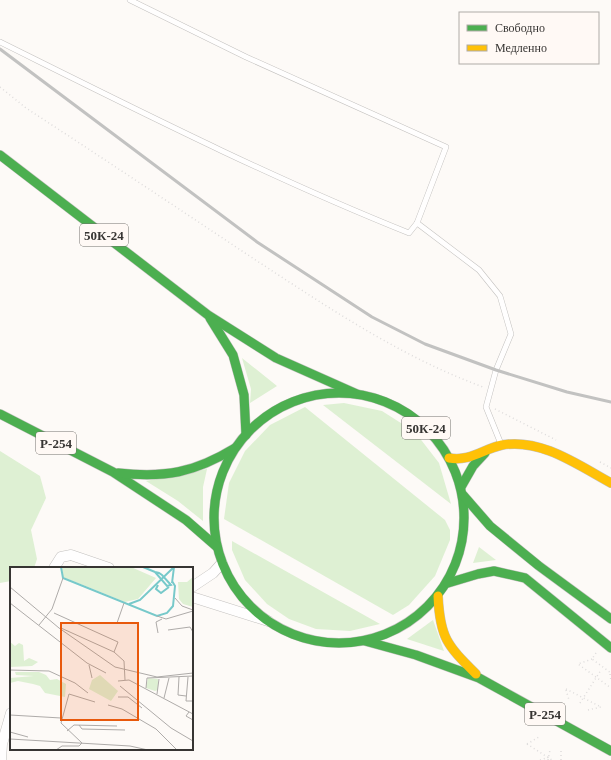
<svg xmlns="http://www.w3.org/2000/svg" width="611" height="760" viewBox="0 0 611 760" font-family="'Times New Roman',serif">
<rect width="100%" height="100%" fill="#fdfaf7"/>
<!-- green -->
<g fill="#def0d3">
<path d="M242 358 277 386 250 403 251 389Z"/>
<path d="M344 403 382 411 415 432 439 463 451 504 323 405Z"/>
<path d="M305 407 445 520 450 530V540L435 576 409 605 393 615 224 519 229 483 245 451 270 425Z"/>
<path d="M0 451 40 476 46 498 31 530 37 559 34 568H11V581L0 583Z"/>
<path d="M207 469 203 487V521L178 501 146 481Z"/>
<path d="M232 541 380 624 350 631 316 629 289 619 267 604 245 580 232 550Z"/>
<path d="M479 547 496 560 473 563Z"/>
<path d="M433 620 444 651 407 639Z"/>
</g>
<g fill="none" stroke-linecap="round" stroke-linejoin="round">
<defs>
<g id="lane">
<path d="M130 0 246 57 446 147 417 223 479 270 500 296 511 334 496 370 486 407 501 444"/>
<path d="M0 42C135 109 269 177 409 233L417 223"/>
</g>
<g id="street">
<path d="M54 568 61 557 71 555 109 568"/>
<path d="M192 587 213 573 222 563"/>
<path d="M192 597 268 621"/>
<path d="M1 760 2 744 11 713"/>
</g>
<g id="fast">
<path d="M0 155 208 315 276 358 357 394"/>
<path d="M210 318 233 355 244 395 246 435"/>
<circle cx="339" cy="518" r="125"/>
<path d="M0 414 113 472 186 520 217 547"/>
<path d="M118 473C165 478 194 473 235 448"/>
<path d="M461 487 473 466 485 453"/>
<path d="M463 495 490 526 539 566 611 619"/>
<path d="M448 583 478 574 494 571 525 578 611 648"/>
<path d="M365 641 416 655 479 678 611 751"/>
</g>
<g id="slow">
<path d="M449 458C470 462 483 449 502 445 541 438 578 465 611 483"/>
<path d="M438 596C440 638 447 645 476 674"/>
</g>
</defs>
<!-- lane casing -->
<use href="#lane" stroke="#c3c1bf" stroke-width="6"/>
<!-- street casing -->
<use href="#street" stroke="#c3c1bf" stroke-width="11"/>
<!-- fast casing -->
<use href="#fast" stroke="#c3c1bf" stroke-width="10"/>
<!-- slow casing -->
<use href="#slow" stroke="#c3c1bf" stroke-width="10"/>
<!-- path -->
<g stroke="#dedcdc" stroke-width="1.5" stroke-dasharray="1 3" stroke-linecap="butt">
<path d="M0 87 26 108C101 157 176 207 251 257 326 306 399 356 483 387"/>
<path d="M495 409 556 440"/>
<path d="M600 462 611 468"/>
<path d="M596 653 592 659 611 673"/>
<path d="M592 659 578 664 611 688"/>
<path d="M610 674 611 681"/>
<path d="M566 689 601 707"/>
<path d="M566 690 569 700"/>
<path d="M580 703 601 670"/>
<path d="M588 710 601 707"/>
<path d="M527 744 552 760"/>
<path d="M527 744 539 737"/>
<path d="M561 751V760"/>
<path d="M540 760 549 757"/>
<path d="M548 760 550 750"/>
</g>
<!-- lane -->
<use href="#lane" stroke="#fffefe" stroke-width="5"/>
<!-- street -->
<use href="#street" stroke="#fffefe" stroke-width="10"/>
<!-- fast -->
<use href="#fast" stroke="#4caf50" stroke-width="9"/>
<!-- slow -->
<use href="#slow" stroke="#ffc107" stroke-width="9"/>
<!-- rail -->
<path stroke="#c2c2c1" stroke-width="3" d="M0 49 257 242 372 317 425 344 496 370 567 392 611 402"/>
</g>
<g text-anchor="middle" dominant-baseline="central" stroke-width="3" stroke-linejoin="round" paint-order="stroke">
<!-- shield labels -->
<g fill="#fff9f5" stroke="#73706d" stroke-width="1">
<rect x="80" y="224" width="48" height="22" rx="3"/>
<rect x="402" y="417" width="48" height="22" rx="3"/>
<rect x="36" y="432" width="40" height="22" rx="3"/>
<rect x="525" y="703" width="40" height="22" rx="3"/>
</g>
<g font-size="13" font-weight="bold" fill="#373533">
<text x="104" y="235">50К-24</text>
<text x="426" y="428">50К-24</text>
<text x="56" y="443">Р-254</text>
<text x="545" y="714">Р-254</text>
</g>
</g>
<!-- overview -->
<g transform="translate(10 567)">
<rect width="183" height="183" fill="#fdfaf7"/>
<path d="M52 0H121L146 11 128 32 115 35 53 10ZM183 10V40L173 37 169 32 168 15H177ZM0 75 5 79 9 76 13 78 14 94 19 91 28 95 22 99 0 100ZM5 105H29L36 108 40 113 47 112 56 117 55 130 35 126 30 119 23 117 8 114 0 116V111L24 109 6 108ZM90 108 108 124 101 134 79 122 82 113ZM138 111 148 112V123L145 124 136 121Z" fill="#def0d3"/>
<path fill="none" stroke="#77c9ca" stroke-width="2" d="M51 0 53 11 147 49 157 46 163 39 165 19 162 14M133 0 145 5 149 6 152 8 161 18 157 19 145 5M162 16 164 0M148 18 146 22 151 26 159 20M119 37 130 33 164 0"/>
<path fill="none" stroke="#aeaba9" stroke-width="1" d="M0 20 49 61 105 100 147 110 183 106M165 31 172 39 183 43M0 36 77 96 96 106M44 46 108 75 104 85 114 94 115 113M147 49 156 52 183 44M107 56 114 36M29 58 42 42 53 11M51 61 104 85M158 63 180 60 183 65M148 66 146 55 152 52M79 98 82 111M0 103 39 104 65 116 78 126M169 110 168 128 176 129M178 110 176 134H183M108 114 119 113 183 147M110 119 161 161 183 174M136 121 137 111 183 109M147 127 149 112M108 130H118L132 141M154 131 159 111M98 138 112 142 146 162 167 183M179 145 176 149 183 153M0 148 51 151M69 158 72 162 115 163M57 164 64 158 107 159M0 165 18 170M0 172 120 179 138 183M46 183 52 179H69L72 176 51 156 59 127 85 135"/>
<path fill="#e8590c" fill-opacity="0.15" stroke="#e8590c" stroke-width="2" d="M51 56H128V153H51Z"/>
<rect width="183" height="183" fill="none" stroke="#373533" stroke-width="2"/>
</g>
<!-- legend -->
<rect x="459" y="12" width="140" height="52" fill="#fff9f5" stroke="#afaba7"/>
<rect x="467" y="25" width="20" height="6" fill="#4caf50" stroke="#afaba7"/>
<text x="495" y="32" font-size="12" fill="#373533">Свободно</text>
<rect x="467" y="45" width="20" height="6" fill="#ffc107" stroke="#afaba7"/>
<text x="495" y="52" font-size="12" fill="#373533">Медленно</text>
</svg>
